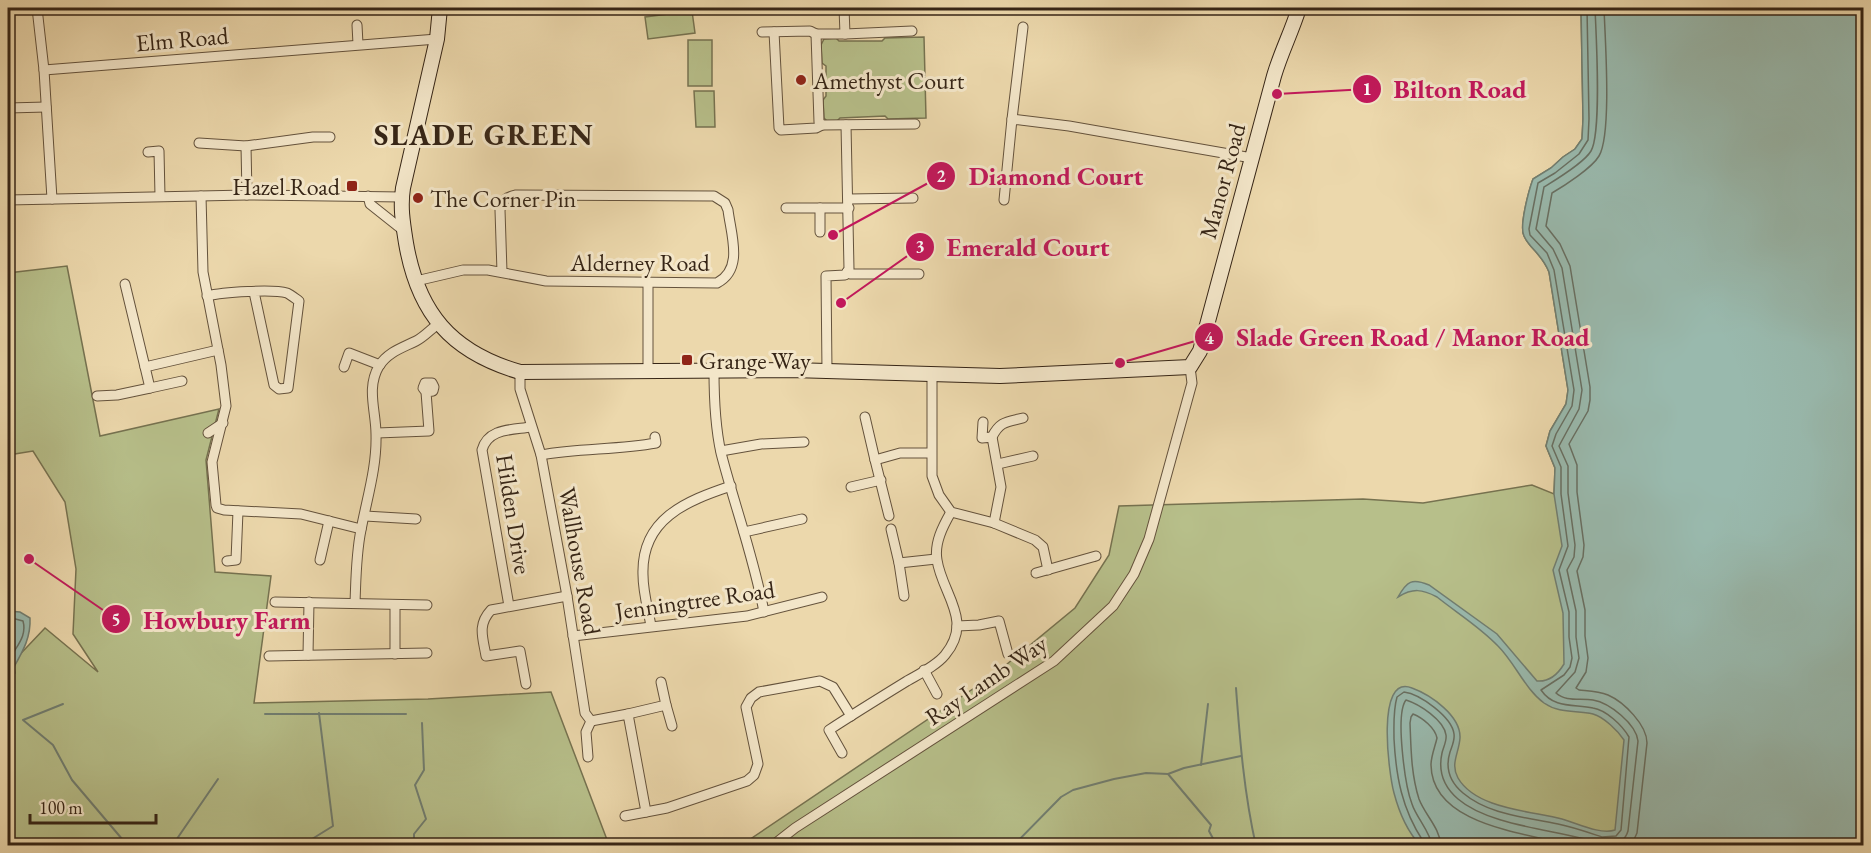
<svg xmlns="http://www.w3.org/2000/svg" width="1871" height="853" viewBox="0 0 1871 853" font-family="'EB Garamond',serif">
<rect width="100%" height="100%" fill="#ecd8ac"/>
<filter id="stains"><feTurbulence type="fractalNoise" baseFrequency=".00333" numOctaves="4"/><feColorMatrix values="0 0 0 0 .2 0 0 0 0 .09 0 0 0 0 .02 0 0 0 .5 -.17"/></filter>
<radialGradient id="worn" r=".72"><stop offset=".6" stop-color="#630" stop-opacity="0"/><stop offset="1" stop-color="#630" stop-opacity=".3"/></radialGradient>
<!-- green -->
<g fill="#b7bf8a" stroke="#767250" stroke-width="1.5">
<path d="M1581 8 1734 845 740 846 995 674 1075 608 1109 555 1119 506 1363 499 1423 503 1532 485 1554 494 1555 468 1546 446 1550 431 1566 404 1568 390 1549 272C1542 254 1530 249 1524 236 1519 226 1529 190 1533 179L1551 168 1563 157 1575 149 1582 139 1583 119Z"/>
<path d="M692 11 695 33 648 39 645 17Z"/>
<path d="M924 37 926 118 888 119 885 116 840 118 836 122 827 121 824 118 823 100 826 96V66L822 63 821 45 824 39 836 38 839 41H882L885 38Z"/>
<rect x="688" y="40" width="24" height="46"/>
<path d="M694 91H714L715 127H696Z"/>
<path d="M67 266 100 436 219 409 206 460 215 572 271 576 254 703 428 699 551 692 609 845H8V667L45 628 98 672 73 634 76 569 65 502 33 451 8 455V273Z"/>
</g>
<!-- water -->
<g fill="#99b9ad" stroke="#717e71" stroke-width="1.5">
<path d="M1581 8H1863V845H1420C1407 831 1399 812 1394 793 1389 775 1375 673 1412 688 1431 695 1461 716 1460 738 1459 753 1450 764 1458 778 1476 809 1531 811 1562 819 1577 823 1600 835 1615 830L1624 740C1618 731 1604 717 1593 714 1576 710 1560 714 1544 703 1525 689 1515 663 1498 646 1480 627 1457 613 1437 597 1422 589 1413 588 1398 597 1407 581 1412 578 1429 585L1497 634 1537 681C1549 682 1558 674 1564 664L1563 613 1553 570 1562 546 1554 494 1555 468 1546 446 1550 431 1566 404 1568 390 1549 272C1542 254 1530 249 1524 236 1519 226 1529 190 1533 179L1551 168 1563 157 1575 149 1582 139 1583 119Z"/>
<path d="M8 611 20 612 30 618C31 637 23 651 14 667L15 673 8 683Z"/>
</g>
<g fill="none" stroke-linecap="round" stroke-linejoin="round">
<!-- shore -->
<g stroke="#686f62" stroke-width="1.5">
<path d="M1604 8C1605 38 1612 134 1599 156 1592 168 1564 186 1552 193L1546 226 1560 244 1570 266 1590 387V400L1588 411 1569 444 1577 465V492L1584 545 1583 557 1577 571 1585 610V636L1588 658 1586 672 1576 688 1579 690C1589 691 1598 691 1608 695 1624 702 1647 725 1647 743L1637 833 1631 846"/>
<path d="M8 617 23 621C28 639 12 649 8 665 8 668 8 671 8 675"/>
<path d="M1424 846 1423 841C1402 809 1396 777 1394 739 1394 725 1393 711 1397 697L1404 692C1420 694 1452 717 1454 734 1455 740 1452 746 1450 752 1445 768 1450 782 1463 793 1489 815 1526 817 1558 824 1573 827 1587 832 1602 837L1616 836 1621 830 1629 737C1622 725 1606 710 1593 708 1574 704 1554 709 1541 690L1564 675 1570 667 1572 658 1569 637V612L1559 570 1568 546 1561 494V467L1552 446 1556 434 1572 406 1574 390 1554 270 1547 253 1530 235 1529 229 1538 183 1555 173 1579 154 1588 140 1589 119 1587 8"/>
<path d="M1432 846C1431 833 1416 817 1412 804 1405 786 1395 714 1406 700 1419 704 1444 720 1446 735 1447 741 1443 748 1442 753 1438 771 1444 787 1458 799 1487 824 1547 829 1585 839 1600 844 1622 851 1628 831L1638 741C1636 724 1610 703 1593 700 1580 698 1566 702 1556 693L1575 672 1579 658 1576 637V611L1567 570 1574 557 1575 545 1568 493V466L1559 446 1579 409 1582 390 1562 268 1553 249 1536 229 1544 187C1557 179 1584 163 1591 151 1602 132 1596 34 1595 8"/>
<path d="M1441 846C1440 828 1425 815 1419 799 1411 774 1411 748 1410 723L1411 717 1413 714C1423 718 1435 728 1437 738 1435 747 1431 756 1431 765 1432 827 1530 833 1573 846"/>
</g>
<!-- stream -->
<g stroke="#717e71" stroke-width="2">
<path d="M1236 688C1240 741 1244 793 1256 846"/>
<path d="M63 704 23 720 53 745 72 780 128 846"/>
<path d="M265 714H406"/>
<path d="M1201 765 1208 704"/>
<path d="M1168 774 1211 825 1209 831 1217 846"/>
<path d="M172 846 218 779"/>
<path d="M285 846 312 839 333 826 319 713"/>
<path d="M414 846V834L426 819 415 785 424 770 422 723"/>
<path d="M1013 846 1061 797 1073 790 1114 779 1146 773 1168 774 1184 768 1241 756"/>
</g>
<defs>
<g id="street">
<path d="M37 8 44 70 52 199"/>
<path d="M357 25 358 44"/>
<path d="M762 32 810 31 816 34"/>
<path d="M774 32 779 128 781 130 816 128 822 125 915 124"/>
<path d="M845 34 912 31"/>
<path d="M44 70 437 39"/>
<path d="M8 108 46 107"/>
<path d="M1012 119 1023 27"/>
<path d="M822 125 819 122 816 34H845L844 8"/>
<path d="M199 143 246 146 313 137H330"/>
<path d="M246 146 247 195"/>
<path d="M148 152 159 151 160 196"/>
<path d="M201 196 203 272 221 365 226 406 212 462 216 505 217 508 224 510 301 514 361 529"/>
<path d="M368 196 370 204 404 231"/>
<path d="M849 199 913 198"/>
<path d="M8 200 247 195 402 197"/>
<path d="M1004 200 1012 119 1069 126 1252 158"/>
<path d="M786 208H849"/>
<path d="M820 208V232"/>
<path d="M847 272 850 274H919"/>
<path d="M416 281 463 270H488L546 281 717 283C744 269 731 235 728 210L725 203 714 196 516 195C506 197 503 200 500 210L502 272"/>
<path d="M125 284 145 367 218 350"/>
<path d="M207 296C223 292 273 289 287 293 291 295 296 299 299 301L288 388 279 389 274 385 254 292"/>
<path d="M344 367 349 353 380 365"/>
<path d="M648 371V283"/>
<path d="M714 371C714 399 715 426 721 453 735 507 754 558 764 612"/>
<path d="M827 371 826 276 845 275 849 269 846 125"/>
<path d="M520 372V389L541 455 567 596 585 713 591 721 586 732 588 757"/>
<path d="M932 374V476L939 495 951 512 994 523 1035 540 1043 547 1048 570"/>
<path d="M150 388 182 381"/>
<path d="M97 396 117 395 150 388 145 367"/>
<path d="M865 417 875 460 900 453H931"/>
<path d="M983 422 982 438 992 437 1001 487 994 523"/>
<path d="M208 433 223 423"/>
<path d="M377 433 429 431 426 392 423 388 425 383H432L434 387 433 391 426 392"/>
<path d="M992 437C1000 421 1007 422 1023 418"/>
<path d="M721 451 761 444 804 442"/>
<path d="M541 455C579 448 618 450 656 443L655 437"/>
<path d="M875 460 889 516"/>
<path d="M998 464 1033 456"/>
<path d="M851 487 881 480"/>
<path d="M365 516 416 519"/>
<path d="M891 529 899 563 904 596"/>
<path d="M744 532 802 519"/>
<path d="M320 560 329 521"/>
<path d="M227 561 236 560 238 511"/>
<path d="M899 563 936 559"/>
<path d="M1036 573 1096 556"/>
<path d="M275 602 427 605"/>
<path d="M355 603C356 578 356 554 361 530 367 498 377 467 376 434 376 411 366 388 379 366 388 352 402 348 416 341 424 337 431 329 438 324"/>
<path d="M395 605V654"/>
<path d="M509 606 482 450C488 428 512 430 531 427"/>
<path d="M651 626C648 609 643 592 643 575 641 519 686 501 731 486"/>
<path d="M957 626 979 625 999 621 1008 654"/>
<path d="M573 636 747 616 822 597"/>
<path d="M308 655 309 602"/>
<path d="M269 656 427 653"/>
<path d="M924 670 937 694"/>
<path d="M526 684 520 651 486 656C483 638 477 625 491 610L567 596"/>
<path d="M666 705 672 726"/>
<path d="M628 714 666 705 661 682"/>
<path d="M591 721 628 714 646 812"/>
<path d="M842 753 829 730C855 713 881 697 907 681 919 674 936 666 945 655 974 620 942 594 937 560 934 543 943 526 951 512"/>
<path d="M625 816 667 808 747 781 754 775 758 764 746 707 751 698 759 692 820 681 833 687 851 716"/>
<path d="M772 846 795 828 1054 661 1113 606 1134 574 1149 539 1192 383 1190 367"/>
</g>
<path id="secondary" d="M440 8 437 39 403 188C400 207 403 224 406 243 418 313 451 352 520 372L792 370 1000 376 1190 367 1200 351 1274 76C1281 52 1292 31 1299 8"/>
</defs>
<!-- street casing -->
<use href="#street" stroke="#64523c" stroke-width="11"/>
<!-- secondary casing -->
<use href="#secondary" stroke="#362516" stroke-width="16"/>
<!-- street -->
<use href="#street" stroke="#f3e6c9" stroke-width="9"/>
<!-- secondary -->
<use href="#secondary" stroke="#f3e6c9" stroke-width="14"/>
</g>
<!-- markers -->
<g fill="#8f2418" stroke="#f3e6c9" stroke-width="2">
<circle cx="801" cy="80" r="6"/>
<rect x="346" y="180" width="12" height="12" rx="3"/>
<circle cx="418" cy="198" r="6"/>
<rect x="681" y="354" width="12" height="12" rx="3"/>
</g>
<g text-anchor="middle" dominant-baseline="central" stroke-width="6" stroke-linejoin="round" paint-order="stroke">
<!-- street labels -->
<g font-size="24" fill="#362516" stroke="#f3e6c9">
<text transform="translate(182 39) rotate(-5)">Elm Road</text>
<text transform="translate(1222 181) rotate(-75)">Manor Road</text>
<text x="640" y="262">Alderney Road</text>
<text transform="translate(514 514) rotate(81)">Hilden Drive</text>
<text transform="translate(580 561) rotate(80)">Wallhouse Road</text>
<text transform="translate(695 600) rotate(-8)">Jenningtree Road</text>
<text transform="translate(986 680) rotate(-34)">Ray Lamb Way</text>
</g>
<!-- poi labels -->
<g font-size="24" fill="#362516" stroke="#f3e6c9" text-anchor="start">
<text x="813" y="80">Amethyst Court</text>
<text x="340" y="186" text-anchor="end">Hazel Road</text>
<text x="430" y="198">The Corner Pin</text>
<text x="699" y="360">Grange Way</text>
</g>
<!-- district labels -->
<g font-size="30" font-weight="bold" letter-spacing="1.5" fill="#362516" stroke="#f3e6c9">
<text x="484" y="134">SLADE GREEN</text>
</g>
</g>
<!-- callouts -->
<path fill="none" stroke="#c2185b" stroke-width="2" d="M1277 94L1367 89M833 235L941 176M841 303L920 247M1120 363L1209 337M29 559L116 619"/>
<g fill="#c2185b" stroke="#f3e6c9" stroke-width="2">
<circle cx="1277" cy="94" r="6"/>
<circle cx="833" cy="235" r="6"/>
<circle cx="841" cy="303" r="6"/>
<circle cx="1120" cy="363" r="6"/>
<circle cx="29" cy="559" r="6"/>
<circle cx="1367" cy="89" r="15"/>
<circle cx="941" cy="176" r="15"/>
<circle cx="920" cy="247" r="15"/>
<circle cx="1209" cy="337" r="15"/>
<circle cx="116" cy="619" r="15"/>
</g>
<g font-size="18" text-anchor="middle" font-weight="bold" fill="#fff">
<text x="1367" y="95">1</text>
<text x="941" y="182">2</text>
<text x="920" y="253">3</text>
<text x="1209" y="344">4</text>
<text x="116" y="626">5</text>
</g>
<g font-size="26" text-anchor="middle" font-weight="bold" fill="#c2185b" stroke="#f3e6c9" stroke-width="6" stroke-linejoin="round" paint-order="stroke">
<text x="1460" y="98">Bilton Road</text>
<text x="1056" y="185">Diamond Court</text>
<text x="1028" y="256">Emerald Court</text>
<text x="1413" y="346">Slade Green Road / Manor Road</text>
<text x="227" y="629">Howbury Farm</text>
</g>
<!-- margin -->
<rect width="1871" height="853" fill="none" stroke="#ecd8ac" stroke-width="30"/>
<rect x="9" y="9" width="1853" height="835" fill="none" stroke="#362516" stroke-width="3"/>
<rect x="15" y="15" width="1841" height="823" fill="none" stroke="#362516" stroke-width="1.5"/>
<!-- scale -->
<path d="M30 814v9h126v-9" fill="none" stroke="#362516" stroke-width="3"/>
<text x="39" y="814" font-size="18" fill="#362516" stroke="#f3e6c9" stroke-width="4.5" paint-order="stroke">100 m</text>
<rect width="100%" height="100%" filter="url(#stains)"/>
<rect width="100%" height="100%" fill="url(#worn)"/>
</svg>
